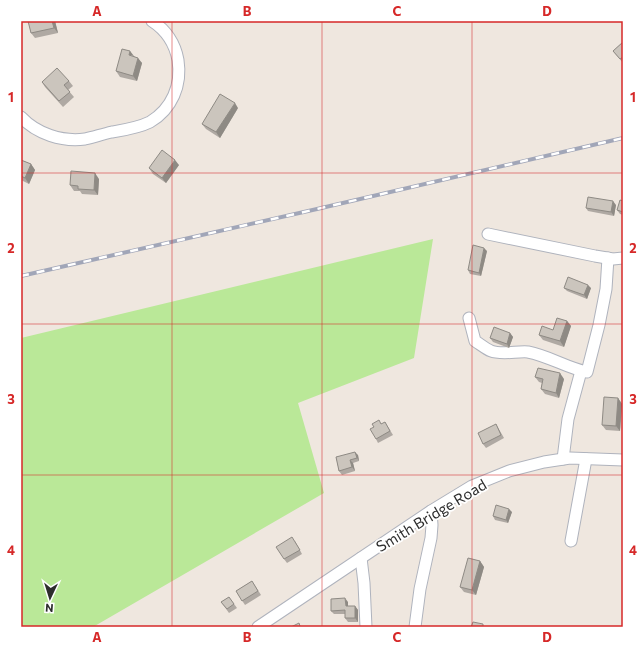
<svg xmlns="http://www.w3.org/2000/svg" width="644" height="648" viewBox="0 0 644 648" font-family="Commissioner,sans-serif">
<rect width="100%" height="100%" fill="#efe7df"/>
<!-- green -->
<path fill="#bae898" d="M433 239 414 358 298 403 324 493 93 627H21V338Z"/>
<g fill="none" stroke-linecap="round" stroke-linejoin="round">
<defs>
<g id="minor">
<path d="M21 117C37 134 62 142 85 139 94 137 103 134 112 132 124 130 138 128 150 122 172 109 182 85 178 60 175 44 166 30 152 21"/>
<path d="M488 234 595 256 613 259 623 258"/>
<path d="M469 318 475 341C480 344 486 349 491 351 501 355 518 351 528 352 549 356 567 368 587 372L599 325 606 289 608 258"/>
<path d="M563 459 568 419 581 371"/>
<path d="M571 541 586 459"/>
<path d="M361 558 364 583 366 627"/>
<path d="M258 627 431 511 472 486 509 471 544 462 570 458 623 460"/>
<path d="M415 627 420 589 431 538 432 525 431 511"/>
</g>
</defs>
<!-- minor casing -->
<use href="#minor" stroke="#afb3bd" stroke-width="13"/>
<!-- minor -->
<use href="#minor" stroke="#fff" stroke-width="11"/>
<defs>
<path id="rail" d="M21 276 317 209 623 138"/>
</defs>
<!-- rail casing -->
<use href="#rail" stroke="#a1a6b8" stroke-width="4"/>
<!-- rail -->
<use href="#rail" stroke="#fff" stroke-width="2.5" stroke-dasharray="8" stroke-linecap="butt"/>
</g>
<!-- wall -->
<g fill="#afa9a3">
<path d="M28 21H55L58 33 35 38 31 33Z"/>
<path d="M623 42V63L613 51Z"/>
<path d="M134 56 142 63 137 81 120 77 116 71Z"/>
<path d="M69 81 73 86 68 90 74 97 63 107 45 87 42 82Z"/>
<path d="M238 108 220 138 206 129 202 124Z"/>
<path d="M21 160 31 164 35 170 29 184 21 180Z"/>
<path d="M179 165 166 183 153 174 149 168Z"/>
<path d="M99 179 98 195 82 194 80 191H74L70 185Z"/>
<path d="M623 201V215L620 214 617 210Z"/>
<path d="M616 205 614 216 588 211 586 208Z"/>
<path d="M487 251 481 276 470 274 468 270Z"/>
<path d="M564 288H591L587 299 567 291Z"/>
<path d="M567 321 571 326 564 347 543 340 539 335 553 330Z"/>
<path d="M510 333 513 337 509 348 493 342 490 338Z"/>
<path d="M535 377 564 379 559 398 545 394 541 389 542 383 539 382Z"/>
<path d="M618 398 622 404 620 431 606 430 602 425Z"/>
<path d="M385 422 393 435 378 443 376 439 382 424Z"/>
<path d="M496 424 504 438 486 448 483 444Z"/>
<path d="M358 455 359 461 353 463 355 471 342 475 339 471 336 457Z"/>
<path d="M512 512 508 523 495 520 493 516Z"/>
<path d="M295 541 302 554 287 563 284 559Z"/>
<path d="M480 561 484 567 476 595 464 592 460 587Z"/>
<path d="M252 581 261 595 245 605 236 591Z"/>
<path d="M229 597 237 608 229 613 221 602Z"/>
<path d="M348 602V606H355L358 610V622H348L345 618V614H334L331 611Z"/>
</g>
<!-- shaded-wall -->
<g fill="#8e8a84">
<path d="M52 21H55L58 33 54 28Z"/>
<path d="M130 51 134 56 129 55Z"/>
<path d="M138 58 142 63 137 81 133 76Z"/>
<path d="M235 103 238 108 220 138 216 132Z"/>
<path d="M175 160 179 165 166 183 162 178Z"/>
<path d="M31 164 35 170 29 184 25 178Z"/>
<path d="M95 173 99 179 98 195 94 190Z"/>
<path d="M613 201 616 205 614 216 611 212Z"/>
<path d="M484 248 487 251 481 276 479 273Z"/>
<path d="M588 285 591 288 587 299 584 295Z"/>
<path d="M567 321 571 326 564 347 560 341Z"/>
<path d="M510 333 513 337 509 348 507 344Z"/>
<path d="M560 373 564 379 559 398 556 393Z"/>
<path d="M618 398 622 404 620 431 616 426Z"/>
<path d="M355 452 358 455 359 461 357 458Z"/>
<path d="M350 460 353 463 355 471 352 467Z"/>
<path d="M509 509 512 512 508 523 506 520Z"/>
<path d="M480 561 484 567 476 595 472 590Z"/>
<path d="M345 598 348 602V610L346 606Z"/>
<path d="M355 606 358 610V622L355 618Z"/>
</g>
<!-- building -->
<g fill="#cbc5bd" stroke="#8e8a84">
<path d="M28 21H52L54 28 31 33Z"/>
<path d="M623 42V57L620 59 613 51Z"/>
<path d="M122 49 130 51 129 55 138 58 133 76 116 71Z"/>
<path d="M57 68 69 81 64 85 70 92 59 101 42 82Z"/>
<path d="M220 94 235 103 216 132 202 124Z"/>
<path d="M162 150 175 160 162 178 149 168Z"/>
<path d="M21 160 31 164 25 178 21 176Z"/>
<path d="M71 171 95 173 94 190 78 189V186L70 185Z"/>
<path d="M588 197 613 201 611 212 586 208Z"/>
<path d="M620 200 623 201V212L617 210Z"/>
<path d="M473 245 484 248 479 273 468 270Z"/>
<path d="M568 277 588 285 584 295 564 288Z"/>
<path d="M557 318 567 321 560 341 539 335 542 326 553 330Z"/>
<path d="M494 327 510 333 507 344 490 338Z"/>
<path d="M538 368 560 373 556 393 541 389 543 379 535 377Z"/>
<path d="M604 397 618 398 616 426 602 425Z"/>
<path d="M379 420 381 424 385 422 390 431 376 439 370 429 374 427 372 424Z"/>
<path d="M496 424 501 435 483 444 478 433Z"/>
<path d="M355 452 357 458 350 460 352 467 339 471 336 457Z"/>
<path d="M496 505 509 509 506 520 493 516Z"/>
<path d="M292 537 300 550 284 559 276 547Z"/>
<path d="M468 558 480 561 472 590 460 587Z"/>
<path d="M252 581 258 591 242 601 236 591Z"/>
<path d="M229 597 234 604 227 609 221 602Z"/>
<path d="M345 598 346 606H355V618H345V610L331 611V599Z"/>
<path d="M473 622 483 624V627H471Z"/>
<path d="M299 623 300 626 298 627H291Z"/>
</g>
<!-- grid -->
<path fill="none" stroke="#d62828" stroke-width="1" stroke-opacity="0.55" d="M172 21V627M322 21V627M472 21V627M21 173H623M21 324H623M21 475H623"/>
<g text-anchor="middle" dominant-baseline="central" stroke-width="3.5" stroke-linejoin="round" paint-order="stroke">
<!-- street labels -->
<g font-size="15" fill="#2d2d2d" stroke="#fff">
<text transform="translate(431 515) rotate(-31)">Smith Bridge Road</text>
</g>
</g>
<!-- border -->
<rect width="644" height="648" fill="none" stroke="#ffffff" stroke-width="44"/>
<!-- north arrow -->
<g transform="translate(50 598) rotate(184)" stroke="#ffffff" stroke-width="3" paint-order="stroke">
<path d="M0-3L7 15L0 10L-7 15Z" fill="#2d2d2d"/>
<text y="-6" font-size="11" font-weight="bold" text-anchor="middle" fill="#2d2d2d">N</text>
</g>
<rect x="22" y="22" width="600" height="604" fill="none" stroke="#d62828" stroke-width="1.5"/>
<g font-size="13" text-anchor="middle" font-weight="bold" fill="#d62828">
<text x="97" y="16">A</text>
<text x="247" y="16">B</text>
<text x="397" y="16">C</text>
<text x="547" y="16">D</text>
<text x="11" y="102">1</text>
<text x="633" y="102">1</text>
<text x="11" y="253">2</text>
<text x="633" y="253">2</text>
<text x="11" y="404">3</text>
<text x="633" y="404">3</text>
<text x="11" y="555">4</text>
<text x="633" y="555">4</text>
<text x="97" y="642">A</text>
<text x="247" y="642">B</text>
<text x="397" y="642">C</text>
<text x="547" y="642">D</text>
</g>
</svg>
